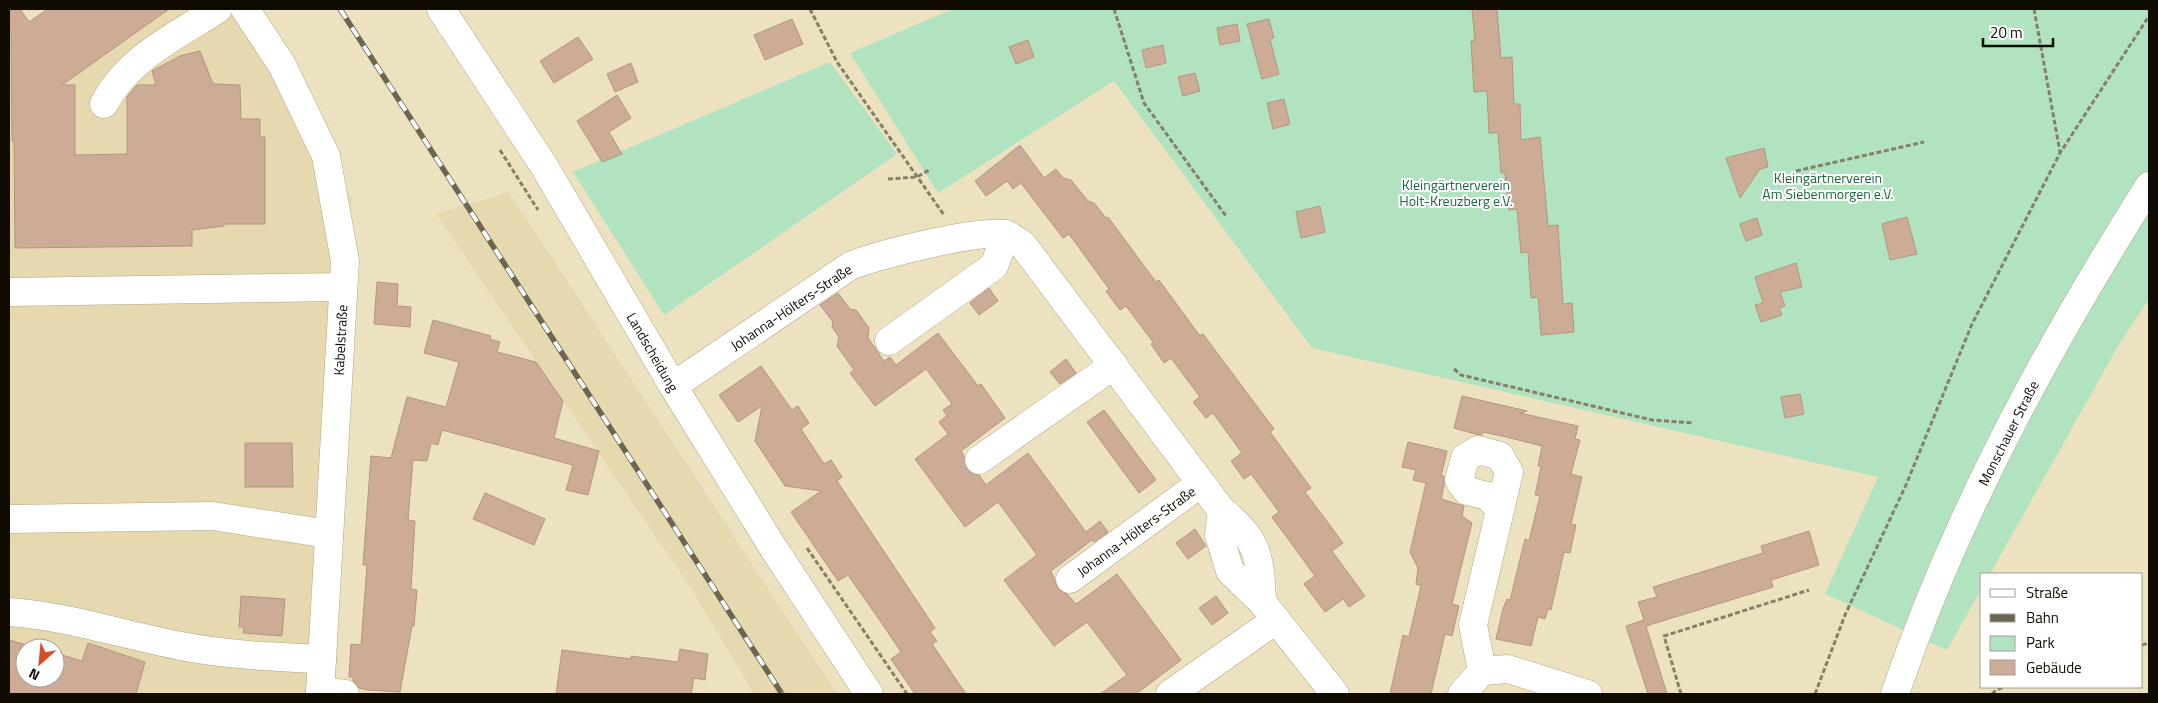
<svg xmlns="http://www.w3.org/2000/svg" width="2158" height="703" viewBox="0 0 2158 703" font-family="'Titillium Web',sans-serif">
<rect width="100%" height="100%" fill="#ede2c0"/>
<!-- built -->
<g fill="#e6d9af" fill-rule="evenodd">
<path d="M9 9 12 13 20 9 30 22 47 9H228L352 199 308 694H9ZM25 648H55V678H25Z"/>
<path d="M509 192 837 694H754L690 587 436 214Z"/>
</g>
<!-- green -->
<g fill="#b1e3c1">
<path d="M953 9H2149V299L2121 341 1990 574H1982V588L1947 650 1825 594 1878 477 1312 348 1114 81 938 193 850 53Z"/>
<path d="M830 62 897 154 664 315 573 172Z"/>
</g>
<!-- building -->
<g fill="#ccac97" stroke="#b39580">
<path d="M9 9H20L29 22 48 9H169L62 85H75V155L127 154V97L137 85H156L152 71 180 56 200 51 213 84 240 85 241 119H260V137H265V224H224V226L192 230V246L15 248 14 143 12 141 11 32H9Z"/>
<path d="M1472 9H1497L1501 58 1512 57 1514 104H1520L1521 140 1540 137 1548 226 1558 225 1563 304 1572 303 1574 332 1541 335 1538 297 1531 298 1528 252 1521 253 1517 209 1509 210 1505 173H1501L1498 133H1489L1487 91 1474 92 1471 41 1475 40Z"/>
<path d="M792 19 803 44 765 60 754 35Z"/>
<path d="M1269 19 1274 38 1270 39 1279 74 1262 79 1247 24Z"/>
<path d="M1237 24 1240 41 1220 45 1217 28Z"/>
<path d="M578 37 593 59 554 83 540 61Z"/>
<path d="M1028 40 1034 57 1016 64 1009 47Z"/>
<path d="M1163 45 1166 63 1146 68 1142 50Z"/>
<path d="M631 63 638 82 615 92 607 74Z"/>
<path d="M1195 73 1200 91 1183 96 1178 77Z"/>
<path d="M617 95 631 118 609 132 622 154 602 162 577 121Z"/>
<path d="M1284 99 1290 124 1273 129 1267 103Z"/>
<path d="M1020 145 1044 178 1056 169 1063 178 1071 180 1088 201 1094 203 1106 218 1108 217 1156 282 1159 280 1200 336 1203 334 1274 429 1270 432 1311 488 1305 492 1343 543 1332 551 1365 596 1349 607 1343 599 1325 612 1304 584 1315 576 1272 517 1279 512 1251 474 1244 479 1231 461 1242 453 1213 413 1206 418 1193 402 1200 397 1171 358 1164 363 1151 344 1153 342 1126 306 1120 310 1106 291 1109 289 1069 234 1063 238 1021 183 1013 189 1007 181 986 196 975 181Z"/>
<path d="M1764 148 1768 167 1760 169 1740 198 1726 158Z"/>
<path d="M1320 206 1325 232 1301 238 1296 212Z"/>
<path d="M1907 217 1917 254 1890 260 1882 224Z"/>
<path d="M1757 218 1762 235 1746 241 1740 224Z"/>
<path d="M1796 263 1802 287 1780 292 1785 306 1779 308 1782 315 1761 322 1755 305 1763 303 1755 277Z"/>
<path d="M377 282 398 284 397 306 411 307 410 327 374 324Z"/>
<path d="M989 288 998 301 979 315 970 303Z"/>
<path d="M838 293 850 309 856 310 869 328 868 338 884 361 890 357 896 365 938 333 978 386 981 384 1005 418 961 451 964 456 967 469 979 475 986 485 1028 453 1086 532 1100 521 1108 532 1094 542 1092 540 1051 571 1058 589 1067 594 1076 604 1117 574 1181 660 1136 694H1100L1127 675 1087 622 1054 646 1004 580 1037 555 998 502 965 527 915 459 948 434 939 422 947 416 943 410 952 404 926 369 875 406 850 373 854 370 837 346 839 337 832 327 833 322 820 305Z"/>
<path d="M433 320 491 336 490 339 500 342 497 352 536 362 563 401 554 438 599 451 588 495 566 490 573 465 442 430 438 445 431 443 427 461 413 460 408 520 415 521 411 589 417 590 414 626H412L400 692 367 690 359 688 353 681V677H349L351 644 361 645 367 565H363L371 456 391 458 407 397 446 407 459 362 424 353Z"/>
<path d="M1066 359 1076 373 1060 384 1050 372Z"/>
<path d="M761 366 792 410 798 406 809 423 801 429 824 464 831 460 842 477 837 481 935 628 930 632 937 641 932 644 966 694H915L891 659 901 652 883 625 848 575 838 581 791 512 821 491 785 486 755 441 762 406 738 422 719 395Z"/>
<path d="M1800 394 1804 414 1785 418 1781 397Z"/>
<path d="M1462 396 1527 411 1520 413 1578 426 1575 439 1580 440 1571 474 1582 477 1571 524 1576 525 1570 553 1564 552 1551 610 1548 609 1545 619 1538 617 1531 646 1496 639 1503 609 1507 599 1510 600 1525 539 1529 541 1540 496 1535 495 1541 467 1538 466 1542 446 1502 436 1483 432 1482 435H1479L1454 428Z"/>
<path d="M1104 410 1156 480 1139 493 1087 422Z"/>
<path d="M1408 442 1447 451 1441 476H1444V485L1441 499 1464 506 1462 516 1472 523 1452 604 1459 606 1452 636 1445 634 1431 694H1390L1403 635 1409 637 1421 586 1416 584 1418 568 1410 552 1426 483 1413 480 1416 470 1402 467Z"/>
<path d="M245 443H292L293 487H245Z"/>
<path d="M485 493 545 519 534 545 473 519Z"/>
<path d="M1195 529 1206 546 1188 559 1176 543Z"/>
<path d="M1809 531 1819 565 1771 580 1773 587 1646 626 1667 694H1648L1626 626 1644 620 1638 602 1657 597 1653 587 1763 553 1761 546Z"/>
<path d="M241 596 285 599 282 636 243 633 244 627H239Z"/>
<path d="M1216 596 1228 613 1212 625 1199 608Z"/>
<path d="M9 640 37 648H25V678H55V653L82 661 88 643 145 662 136 694H9Z"/>
<path d="M680 649 708 654 705 680 694 678 691 694H556L562 650 631 659V656L678 662Z"/>
</g>
<g fill="none" stroke-linecap="round" stroke-linejoin="round">
<defs>
<g id="minor">
<path d="M245 9 282 65 326 156 345 261 320 694"/>
<path d="M441 9 544 166 673 386 774 549 869 694"/>
<path d="M104 104C127 59 177 35 218 9"/>
<path d="M9 292 343 287"/>
<path d="M889 341 994 266 1006 234"/>
<path d="M673 386 850 266C874 256 985 227 1007 235 1013 237 1018 242 1023 245L1222 511C1259 539 1260 558 1262 602"/>
<path d="M979 460 1114 365"/>
<path d="M1222 511 1219 535 1230 571 1262 602 1335 694"/>
<path d="M9 519 212 516 329 534"/>
<path d="M1070 579 1201 483"/>
<path d="M9 612C67 616 124 635 181 646 227 655 275 657 322 659"/>
<path d="M1482 671 1473 625 1509 472 1500 456 1478 450 1465 458 1459 480 1467 491 1488 496 1499 509"/>
<path d="M320 691 345 694"/>
<path d="M1170 694 1276 620"/>
<path d="M1462 694 1482 671 1508 669 1588 694"/>
</g>
<path id="major" d="M1895 694C1956 514 2048 346 2149 186"/>
</defs>
<!-- minor casing -->
<use href="#minor" stroke="#b0a585" stroke-width="29"/>
<!-- major casing -->
<use href="#major" stroke="#b0a585" stroke-width="29"/>
<!-- path -->
<g stroke="#867f68" stroke-width="3" stroke-dasharray="5 2.5" stroke-linecap="butt">
<path d="M810 9 837 62 944 215"/>
<path d="M1114 9 1144 103 1226 216"/>
<path d="M2034 9 2060 152"/>
<path d="M500 150 538 210"/>
<path d="M1796 171 1924 142"/>
<path d="M888 179 917 177 931 169"/>
<path d="M1454 369 1461 375 1652 420 1694 423"/>
<path d="M807 548 907 694"/>
<path d="M2142 645 2149 643"/>
<path d="M1681 694 1664 636 1809 590"/>
<path d="M1815 694 1845 615 1906 485 1972 324 2060 153 2149 16"/>
<path d="M1992 694 1996 690 2005 687"/>
</g>
<!-- minor -->
<use href="#minor" stroke="#fff" stroke-width="28"/>
<!-- major -->
<use href="#major" stroke="#fff" stroke-width="28"/>
<defs>
<path id="rail" d="M340 9 782 694"/>
</defs>
<!-- rail casing -->
<use href="#rail" stroke="#6c6551" stroke-width="5.5"/>
<!-- rail -->
<use href="#rail" stroke="#fff" stroke-width="4" stroke-dasharray="11" stroke-linecap="butt"/>
</g>
<g text-anchor="middle" dominant-baseline="central" stroke-width="4" stroke-linejoin="round" paint-order="stroke">
<!-- park labels -->
<g font-size="14" fill="#1e673f" stroke="#fff">
<text x="1828" y="177">Kleingärtnerverein<tspan x="1828" dy="16">Am Siebenmorgen e.V.</tspan></text>
<text x="1456" y="184">Kleingärtnerverein<tspan x="1456" dy="16">Holt-Kreuzberg e.V.</tspan></text>
</g>
<!-- street labels -->
<g font-size="14" fill="#100c03" stroke="#fff">
<text transform="translate(791 307) rotate(-34)">Johanna-Hölters-Straße</text>
<text transform="translate(340 340) rotate(-87)">Kabelstraße</text>
<text transform="translate(653 352) rotate(60)">Landscheidung</text>
<text transform="translate(2008 433) rotate(-63)">Monschauer Straße</text>
<text transform="translate(1136 531) rotate(-36)">Johanna-Hölters-Straße</text>
</g>
</g>
<!-- border -->
<rect width="2158" height="703" fill="none" stroke="#100c03" stroke-width="20"/>
<!-- legend -->
<rect x="1980" y="573" width="162" height="115" fill="#ffffff" stroke="#9f9e9a"/>
<rect x="1990" y="589" width="25" height="8" fill="#ffffff" stroke="#9f9e9a"/>
<text x="2026" y="598" font-size="15" fill="#100c03">Straße</text>
<rect x="1990" y="614" width="25" height="8" fill="#6c6551" stroke="#9f9e9a"/>
<text x="2026" y="623" font-size="15" fill="#100c03">Bahn</text>
<rect x="1990" y="636" width="25" height="15" fill="#b1e3c1" stroke="#9f9e9a"/>
<text x="2026" y="648" font-size="15" fill="#100c03">Park</text>
<rect x="1990" y="660" width="25" height="15" fill="#ccac97" stroke="#9f9e9a"/>
<text x="2026" y="673" font-size="15" fill="#100c03">Gebäude</text>
<!-- north arrow -->
<g transform="translate(40 663) rotate(207)"><circle r="24" fill="#ffffff" stroke="#9f9e9a"/>
<path d="M0-4L9 19L0 12L-9 19Z" fill="#d54d21"/>
<text y="-8" font-size="14" font-weight="bold" text-anchor="middle" fill="#100c03">N</text>
</g>
<!-- scale -->
<path d="M1983 38v8h70v-8" fill="none" stroke="#100c03" stroke-width="2.5"/>
<text x="1990" y="38" font-size="15" fill="#100c03" stroke="#ffffff" stroke-width="4" paint-order="stroke">20 m</text>
</svg>
